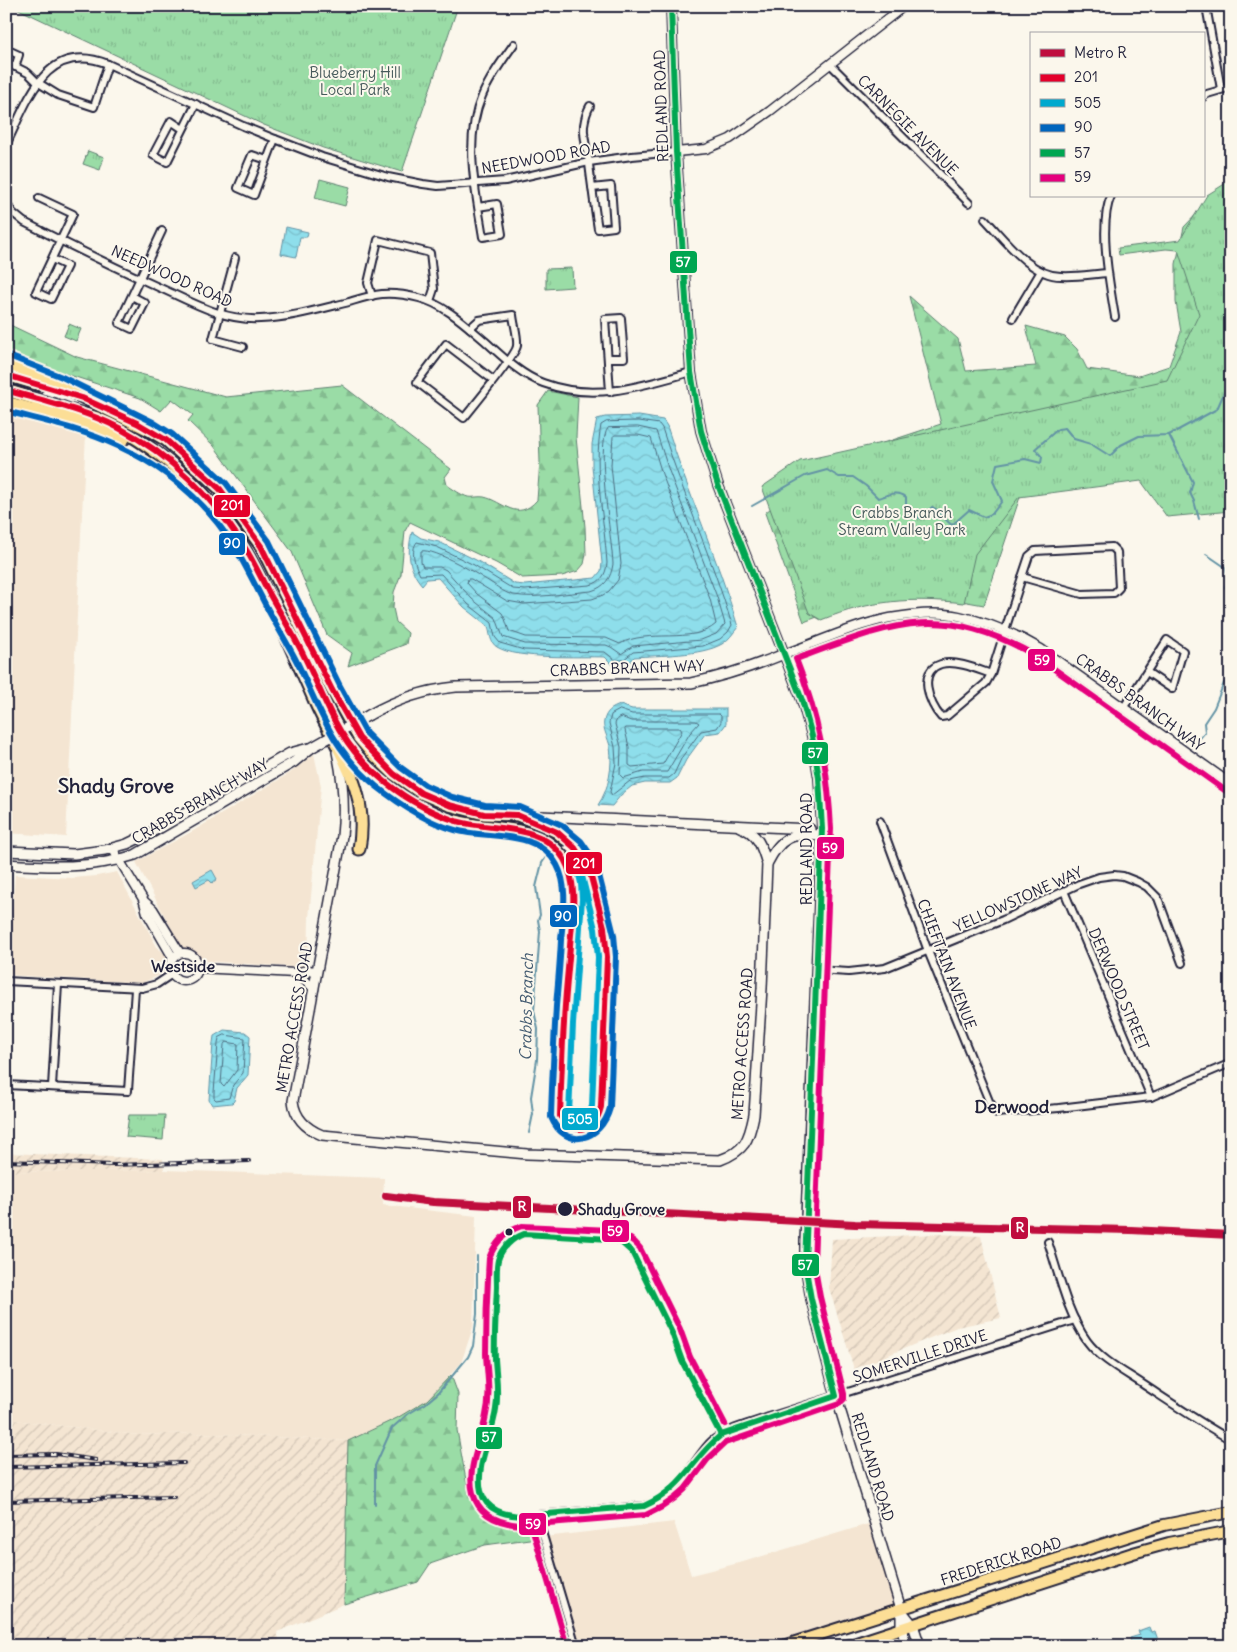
<svg xmlns="http://www.w3.org/2000/svg" width="1237" height="1652" viewBox="0 0 1237 1652" font-family="Delius,sans-serif">
<defs>
<pattern id="industrial-furrows" width="10" height="10" patternUnits="userSpaceOnUse" patternTransform="scale(1.25)"><rect width="10" height="10" fill="#f4e5d2"/><path d="M-1 1l2-2M0 10L10 0M9 11l2-2" fill="none" stroke="#d1c4b5"/></pattern>
<pattern id="forest-firs" width="22" height="20" patternUnits="userSpaceOnUse" patternTransform="scale(1.25)"><rect width="22" height="20" fill="#9adca6"/><path d="M5 1l3.5 6h-7zM16 11l3.5 6h-7z" fill="#84bc90"/></pattern>
<pattern id="park-tufts" width="24" height="20" patternUnits="userSpaceOnUse" patternTransform="scale(1.25)"><rect width="24" height="20" fill="#9adca6"/><path d="M3 7l-1-3M5 7V3M7 7l1-3M15 17l-1-3M17 17v-4M19 17l1-3" fill="none" stroke="#84bc90"/></pattern>
<pattern id="water-waves" width="16" height="10" patternUnits="userSpaceOnUse" patternTransform="scale(1.25)"><rect width="16" height="10" fill="#8edeeb"/><path d="M0 5q4-4 8 0t8 0" fill="none" stroke="#7abeca"/></pattern>
</defs>
<rect width="100%" height="100%" fill="#fbf7ec"/>
<filter id="ink" filterUnits="userSpaceOnUse"><feTurbulence type="fractalNoise" baseFrequency=".02" numOctaves="2"/><feDisplacementMap in="SourceGraphic" scale="10" xChannelSelector="R" yChannelSelector="G"/><feConvolveMatrix kernelMatrix="1 2 1 2 8 2 1 2 1" color-interpolation-filters="sRGB"/></filter>
<g filter="url(#ink)">
<!-- built -->
<g fill="#f4e5d2">
<path d="M6 409 86 434 66 837 6 833Z"/>
<path d="M314 754 321 786 309 918 308 968 204 961 193 952 181 947 136 862 193 831 290 773Z"/>
<path d="M117 872 157 947 167 956 164 971 160 975 142 983 8 975 15 875 72 878 97 876Z"/>
<path d="M164 1170 384 1178 383 1205 476 1216 473 1327 461 1363 427 1400 397 1418 348 1441 196 1433 138 1435 6 1419V1172Z"/>
<path d="M674 1522 691 1575 743 1562 875 1522 904 1608 783 1646H576L544 1537Z"/>
</g>
<!-- industrial -->
<g fill="url(#industrial-furrows)">
<path d="M6 1153 163 1159 164 1170 6 1172Z"/>
<path d="M936 1234 981 1236 1001 1318 957 1327 854 1369 829 1288 832 1239Z"/>
<path d="M6 1419 138 1435 196 1433 348 1441 349 1464 344 1604 277 1632 281 1646H6Z"/>
</g>
<!-- green -->
<path fill="#9adca6" stroke="#5e7f70" d="M320 179 350 187 345 206 315 198Z"/>
<!-- forest -->
<g fill="url(#forest-firs)" stroke="#5e7f70">
<path d="M1231 178V438L1023 488 984 605 928 595 867 598 804 622 765 513 826 462 941 424 909 296 958 339 966 371 1036 366 1026 326 1065 337 1077 349 1087 369 1139 376 1169 366 1181 332 1176 302V264L1184 227Z"/>
<path d="M6 323 77 357 226 397 342 385 451 469 445 477 447 485C453 489 461 495 468 497 473 498 479 496 484 497 503 501 517 523 537 500L540 462 538 405 548 391 578 397 576 437 585 527 586 554 584 564 578 571 562 576 522 578 496 563 410 522 405 531 401 574 394 592 393 608 396 622 408 633 406 644 348 666 352 653 327 635 292 552 214 446 188 421 193 415 172 399 161 411 140 398 48 368 6 351Z"/>
<path d="M451 1375 458 1394 457 1430 469 1497 479 1510 501 1519 519 1521 544 1537 485 1545 430 1564 418 1582 344 1604 348 1441 397 1418 427 1400Z"/>
</g>
<!-- park -->
<g fill="url(#park-tufts)" stroke="#5e7f70">
<path d="M12 6H458L402 172 323 148 264 125Z"/>
<path d="M88 151 104 157 100 170 83 164Z"/>
<path d="M1231 180V511L1167 517 1141 481 1019 497 975 554 964 603C910 597 872 600 821 620L809 613 762 487 800 461 1167 380 1199 314 1178 250 1166 249 1119 255 1118 248 1180 240 1207 195Z"/>
<path d="M572 268 573 287 546 289V269Z"/>
<path d="M69 324 81 329 76 341 64 336Z"/>
<path d="M129 1115H165L163 1140 126 1137Z"/>
</g>
<!-- water -->
<g fill="url(#water-waves)" stroke="#6393a5">
<path d="M286 227 308 232 307 237H300L296 257 281 254Z"/>
<path d="M639 416 663 420 667 426C688 494 718 559 738 627 733 633 729 640 722 644 701 656 659 655 634 657L626 666 613 665 605 657C579 656 518 660 497 647 490 643 490 633 488 626L464 607 438 578 427 579 422 585C408 569 407 552 412 532L421 538 439 542 476 560 515 584 525 585 595 578 601 571 602 563 592 466V444L597 419 605 417Z"/>
<path d="M620 705 632 709H726V724L720 732 705 734 686 760 677 778 670 783H645L632 786 621 795 612 806 598 805C609 789 613 766 610 747 609 739 602 729 604 721 606 711 612 708 620 705Z"/>
<path d="M212 870 217 879 212 883 209 880 196 887 193 881Z"/>
<path d="M224 1030 245 1032 250 1036 248 1075 237 1088 234 1101 232 1103 212 1105 209 1100 213 1043 214 1036Z"/>
<path d="M1149 1627 1151 1632 1155 1631 1158 1640 1139 1646H1132L1130 1638 1140 1635 1138 1631Z"/>
</g>
<g fill="none" stroke-linecap="round" stroke-linejoin="round">
<!-- shore -->
<g stroke="#4d6d81" stroke-width="1">
<path d="M639 421 659 424 662 428C683 495 712 558 732 625L728 632 720 639 703 646 633 652 623 660H615L605 652 524 650 500 643 495 637 492 623 468 604 441 574 420 575C415 565 410 551 417 542L437 547 474 565 513 589 525 590 590 585C601 582 606 575 607 563 604 517 593 470 601 425L606 422Z"/>
<path d="M638 427 656 431 669 471 717 597 725 624 716 634 701 640 633 646 621 654 611 647 606 645 525 644 503 637 496 618 472 599 446 570 440 567H423L421 562V551C435 548 479 575 493 584 499 588 506 594 514 595 535 599 568 593 591 591 605 587 611 578 613 564 612 539 595 444 608 428Z"/>
<path d="M615 435H638L651 438 662 474 710 599 716 624C693 645 647 628 620 644L606 638 526 637 509 631 505 619 502 613 477 594 467 583 468 579H471L507 601 524 604 592 599 603 595 609 591 618 580 621 564 611 465 613 437Z"/>
<path d="M620 710 632 714H719L721 716V722L717 728 701 731 682 757 674 774 669 778H645L630 781 612 795 610 792 616 763 615 747 609 723 611 715Z"/>
<path d="M621 717 631 721H696L699 723 690 733 667 772H643L623 778 620 775 621 747 615 724 617 719Z"/>
<path d="M626 728H680L682 731 663 764 632 767 629 765V747L625 730Z"/>
<path d="M225 1035 245 1038 243 1073 233 1085 229 1098 216 1100 214 1098V1092L218 1044 219 1038Z"/>
<path d="M226 1042 238 1044 237 1070 224 1087 221 1084 224 1045Z"/>
</g>
<!-- stream -->
<g stroke="#6393a5" stroke-width="2">
<path d="M1169 435 1193 482 1190 493 1194 501 1199 519"/>
<path d="M752 506 805 476 827 470 839 477H853L866 486 878 498C888 495 897 490 906 497V513L911 516 922 518 932 507C941 511 944 520 952 525L969 510 984 517 992 514 1002 501 993 481 997 464 1025 459 1041 463 1042 457 1035 449 1058 429 1065 428 1074 439 1091 444 1110 456 1121 445 1139 436 1169 435 1217 409 1231 377"/>
<path d="M1206 554 1225 567 1228 579 1225 587 1231 594"/>
<path d="M1200 738 1205 732 1204 723 1214 708 1224 683 1231 677"/>
<path d="M529 1133 533 1114 531 1097 537 1060 538 1029 534 1011 540 931 538 920 540 915 536 887 542 863 548 854"/>
<path d="M375 1505V1466L392 1428 408 1414 425 1404 438 1393 468 1357 473 1346 477 1314V1256"/>
</g>
<defs>
<g id="minor">
<path d="M1206 6 1221 89"/>
<path d="M6 49 19 55 15 67"/>
<path d="M6 62 28 73 37 82 58 95 94 107 108 64"/>
<path d="M830 64 969 203"/>
<path d="M1203 97 1207 94 1231 87"/>
<path d="M590 106C586 113 585 118 584 125 583 135 586 146 588 156 591 180 594 204 598 229L614 227 611 186 592 188"/>
<path d="M183 129 171 121 153 155 167 162 196 104"/>
<path d="M6 145C28 101 45 39 108 64L243 126 275 139 322 157 388 177 423 184 438 186 505 181 589 162 632 156 676 152"/>
<path d="M267 160 252 155 238 188 254 195C261 176 268 157 275 139"/>
<path d="M1111 196C1098 225 1110 286 1115 317"/>
<path d="M39 198 73 214 36 292 51 299 67 266 52 259"/>
<path d="M6 203 13 213 24 222C67 244 112 266 156 286 190 301 222 321 260 319 289 318 320 309 349 302 359 299 371 295 382 294 395 293 407 295 419 298 444 304 466 325 485 341 503 357 521 375 543 383 594 402 642 386 691 372"/>
<path d="M478 207 497 204 502 234 483 237C476 192 463 141 482 96 490 77 502 61 514 44"/>
<path d="M985 219C1005 240 1031 276 1061 276 1077 277 1092 274 1108 273"/>
<path d="M235 258 213 339 243 347"/>
<path d="M132 296 145 303 132 329 119 323 162 231"/>
<path d="M372 296 368 283 378 240 430 253 434 289 430 301"/>
<path d="M1013 318 1041 271"/>
<path d="M470 328 479 320 513 315C514 325 518 336 517 346 516 355 472 408 464 418L417 382 446 344 493 380"/>
<path d="M608 358H624L621 318 605 319 610 392"/>
<path d="M1112 547 1117 552 1119 588 1114 593 1082 594 1022 577 1029 556 1035 551Z"/>
<path d="M991 674C977 669 956 660 941 664 917 671 929 704 941 717L947 716 986 683 991 674 1022 577"/>
<path d="M1124 707 1167 640 1183 651 1172 689 1147 672"/>
<path d="M880 821 928 951 989 1101 997 1113 1059 1108 1151 1097 1231 1063"/>
<path d="M1064 891 1151 1097"/>
<path d="M816 970 849 972 885 968 1003 920 1079 884 1099 877 1114 875 1123 876 1138 882 1147 887 1158 898 1182 963"/>
<path d="M6 981 142 988 157 984 172 974"/>
<path d="M6 1085 128 1091 135 989"/>
<path d="M52 1087 58 984"/>
<path d="M1048 1242C1059 1275 1067 1313 1087 1341 1101 1360 1125 1372 1144 1385 1173 1404 1201 1423 1231 1440"/>
<path d="M576 1646 537 1515 644 1506C666 1499 681 1483 693 1465 699 1457 705 1447 712 1441 728 1428 751 1424 769 1417L1075 1320"/>
</g>
<g id="tertiary">
<path d="M676 152 706 149 730 139 770 111 904 6"/>
<path d="M784 654C818 642 854 625 890 618 911 614 937 611 959 616 987 622 1016 634 1041 649L1231 784"/>
<path d="M112 848 143 899 147 913 173 958"/>
<path d="M144 901 153 909 180 953"/>
<circle cx="184" cy="967" r="14"/>
<path d="M198 968 295 973 307 970 317 971"/>
<path d="M295 973 305 980 314 989"/>
</g>
<g id="secondary">
<path d="M671 6 676 152 687 314 691 372 701 431 718 485 802 700 812 736 819 778 822 829 805 1241V1264L811 1299 836 1396 901 1609V1628L907 1646"/>
<path d="M369 715C397 699 425 690 456 687L691 683C725 676 752 667 784 654"/>
<path d="M337 752C343 780 345 808 342 836L293 1101C295 1118 307 1129 322 1135L527 1154 720 1160C745 1151 749 1140 754 1115L762 988 767 864C781 836 792 833 822 835"/>
<path d="M520 815 810 829"/>
<path d="M740 827C758 833 762 847 767 864"/>
<path d="M6 851 74 854 105 850 127 844 160 828 290 753 309 748"/>
<path d="M6 864C52 867 91 869 135 855L294 762 311 748"/>
<path d="M901 1610 913 1625 920 1646"/>
</g>
<g id="primary">
<path d="M783 1646 1164 1525 1231 1512"/>
<path d="M847 1646 1133 1553 1169 1543 1231 1531"/>
</g>
<g id="motorway">
<path d="M6 364 58 385 149 430 166 440 220 489 261 546 332 690 359 738 369 750 394 774 421 793 449 805 484 814 517 815 545 826 557 832 565 839"/>
<path d="M6 375 40 385"/>
<path d="M6 390C25 396 45 402 64 408 75 412 86 414 97 418 128 431 154 449 179 471 233 517 255 564 282 627 293 653 305 678 316 704 339 754 370 790 359 849"/>
<path d="M6 402 88 425 124 439"/>
<path d="M293 637 310 672"/>
<path d="M320 693C327 708 334 723 343 737 366 774 417 813 460 822 503 832 532 822 564 858"/>
</g>
</defs>
<!-- minor casing -->
<use href="#minor" stroke="#22223b" stroke-width="10"/>
<!-- tertiary casing -->
<use href="#tertiary" stroke="#22223b" stroke-width="11"/>
<!-- secondary casing -->
<use href="#secondary" stroke="#22223b" stroke-width="12"/>
<!-- primary casing -->
<use href="#primary" stroke="#22223b" stroke-width="14"/>
<!-- motorway casing -->
<use href="#motorway" stroke="#22223b" stroke-width="15"/>
<!-- minor -->
<use href="#minor" stroke="#fbf7ec" stroke-width="6"/>
<!-- tertiary -->
<use href="#tertiary" stroke="#fbf7ec" stroke-width="8"/>
<!-- secondary -->
<use href="#secondary" stroke="#fbf7ec" stroke-width="9"/>
<!-- primary -->
<use href="#primary" stroke="#fcde96" stroke-width="10"/>
<!-- motorway -->
<use href="#motorway" stroke="#fcde96" stroke-width="11"/>
<defs>
<g id="rail">
<path d="M6 1161 113 1165 249 1161"/>
<path d="M6 1455 56 1454 96 1460"/>
<path d="M6 1467 184 1463"/>
<path d="M6 1501 174 1497"/>
</g>
</defs>
<!-- rail casing -->
<use href="#rail" stroke="#22223b" stroke-width="4"/>
<!-- rail -->
<use href="#rail" stroke="#fbf7ec" stroke-width="2" stroke-dasharray="5.5" stroke-linecap="butt"/>
<defs>
<path id="secondary-bridge" d="M311 748 369 715"/>
</defs>
<!-- secondary-bridge casing -->
<use href="#secondary-bridge" stroke="#22223b" stroke-width="12" stroke-linecap="butt"/>
<!-- secondary-bridge -->
<use href="#secondary-bridge" stroke="#fbf7ec" stroke-width="9"/>
<defs>
<path id="bus-1" d="M6 375 82 398 137 423 166 440 220 489 261 546 332 690 359 738 394 774 421 793 449 805 484 814 517 815 557 832 575 848 590 873 604 927 607 957 601 1107C595 1131 575 1137 560 1116 561 1085 562 1054 564 1023 565 997 568 971 570 946 572 918 579 885 564 859 541 821 492 832 456 821 427 811 399 795 376 774 335 738 326 699 302 652 292 632 280 613 269 593 261 578 254 562 245 548 214 498 171 455 119 428 84 410 44 401 6 390"/>
<path id="bus-2" d="M576 864 582 876 595 929 598 957 592 1106 588 1116 578 1120 571 1117 569 1113 573 1024 582 899 581 883Z"/>
<path id="bus-3" d="M6 411C44 421 82 429 118 446 166 468 207 503 235 548 246 566 256 587 266 606 276 625 288 644 298 664 322 714 331 748 376 786 400 805 426 822 455 830 489 840 537 828 557 865 569 887 563 916 561 940 560 962 558 984 556 1006 554 1043 552 1080 551 1117 565 1151 601 1141 610 1108L616 957 614 935 598 871 590 854 581 841 562 825 520 807 485 805 452 797 425 785 400 767 366 733 340 686 269 541 226 483 172 434 153 422 62 377 9 356"/>
<g id="bus-4">
<path d="M671 6 676 152 691 372 701 431 718 485 802 700 812 736 819 778 822 829 805 1264 811 1299 836 1396 721 1435"/>
<path d="M524 1234 610 1239 622 1243 632 1252 672 1333 682 1361 721 1435C691 1460 683 1489 644 1506L523 1516C505 1515 486 1511 481 1491 475 1466 493 1434 496 1409 499 1392 496 1376 495 1359 494 1335 496 1311 497 1287 497 1278 496 1268 498 1260 501 1248 513 1238 524 1234Z"/>
</g>
<g id="bus-5">
<path d="M725 1424 690 1357 680 1329 640 1248C632 1238 623 1233 611 1230L522 1226C506 1231 495 1243 489 1258 487 1290 486 1322 486 1354 487 1374 491 1394 486 1415 482 1440 466 1468 473 1493 479 1517 502 1524 524 1525L646 1515 662 1507 675 1498 685 1489 708 1459 725 1443 839 1404 844 1399V1394L820 1297 814 1263 831 829C828 769 819 716 796 659 892 624 939 601 1036 656L1226 791"/>
<path d="M529 1517 567 1646"/>
</g>
</defs>
<!-- bus-1 casing -->
<use href="#bus-1" stroke="#fbf7ec" stroke-width="10"/>
<!-- bus-2 casing -->
<use href="#bus-2" stroke="#fbf7ec" stroke-width="10"/>
<!-- bus-3 casing -->
<use href="#bus-3" stroke="#fbf7ec" stroke-width="10"/>
<!-- bus-4 casing -->
<use href="#bus-4" stroke="#fbf7ec" stroke-width="10"/>
<!-- bus-5 casing -->
<use href="#bus-5" stroke="#fbf7ec" stroke-width="10"/>
<!-- bus-1 -->
<use href="#bus-1" stroke="#e4002b" stroke-width="6"/>
<!-- bus-2 -->
<use href="#bus-2" stroke="#00a9ce" stroke-width="6"/>
<!-- bus-3 -->
<use href="#bus-3" stroke="#0065bd" stroke-width="6"/>
<!-- bus-4 -->
<use href="#bus-4" stroke="#00a651" stroke-width="6"/>
<!-- bus-5 -->
<use href="#bus-5" stroke="#e5007d" stroke-width="6"/>
<defs>
<path id="metro-1" d="M386 1196 433 1202 855 1224 1131 1230 1231 1235"/>
</defs>
<!-- metro-1 casing -->
<use href="#metro-1" stroke="#fbf7ec" stroke-width="11"/>
<!-- metro-1 -->
<use href="#metro-1" stroke="#bf0d3e" stroke-width="8"/>
</g>
</g>
<!-- markers -->
<g fill="#22223b" stroke="#fbf7ec" stroke-width="2">
<circle cx="565" cy="1209" r="8"/>
<circle cx="509" cy="1232" r="4.5"/>
</g>
<g text-anchor="middle" dominant-baseline="central" stroke-width="4" stroke-linejoin="round" paint-order="stroke">
<!-- park labels -->
<g font-size="15" fill="#465a5b" stroke="#fbf7ec">
<text x="355" y="72">Blueberry Hill<tspan x="355" dy="17">Local Park</tspan></text>
<text x="902" y="512">Crabbs Branch<tspan x="902" dy="17">Stream Valley Park</tspan></text>
</g>
<!-- street labels -->
<g font-size="15" fill="#22223b" stroke="#fbf7ec">
<text transform="translate(661 106) rotate(-92)">REDLAND ROAD</text>
<text transform="translate(908 125) rotate(45)">CARNEGIE AVENUE</text>
<text transform="translate(546 157) rotate(-10)">NEEDWOOD ROAD</text>
<text transform="translate(172 276) rotate(24)">NEEDWOOD ROAD</text>
<text transform="translate(627 668) rotate(-2)">CRABBS BRANCH WAY</text>
<text transform="translate(1140 702) rotate(36)">CRABBS BRANCH WAY</text>
<text transform="translate(200 801) rotate(-30)">CRABBS BRANCH WAY</text>
<text transform="translate(806 849) rotate(-90)">REDLAND ROAD</text>
<text transform="translate(1018 899) rotate(-24)">YELLOWSTONE WAY</text>
<text transform="translate(947 964) rotate(69)">CHIEFTAIN AVENUE</text>
<text transform="translate(1119 989) rotate(67)">DERWOOD STREET</text>
<text transform="translate(294 1017) rotate(-80)">METRO ACCESS ROAD</text>
<text transform="translate(742 1044) rotate(-86)">METRO ACCESS ROAD</text>
<text transform="translate(920 1356) rotate(-18)">SOMERVILLE DRIVE</text>
<text transform="translate(873 1467) rotate(73)">REDLAND ROAD</text>
<text transform="translate(1001 1561) rotate(-18)">FREDERICK ROAD</text>
</g>
<!-- stop labels -->
<g font-size="15" font-weight="bold" fill="#22223b" stroke="#fbf7ec" text-anchor="start">
<text x="578" y="1209">Shady Grove</text>
</g>
<!-- neighbourhood labels -->
<g font-size="16" font-weight="bold" fill="#22223b" stroke="#fbf7ec">
<text x="183" y="966">Westside</text>
</g>
<!-- water labels -->
<g font-size="16" font-style="italic" fill="#425a70" stroke="#fbf7ec">
<text transform="translate(526 1007) rotate(-89)">Crabbs Branch</text>
</g>
<!-- quarter labels -->
<g font-size="18" font-weight="bold" fill="#22223b" stroke="#fbf7ec">
<text x="1012" y="1106">Derwood</text>
</g>
<!-- district labels -->
<g font-size="20" font-weight="bold" fill="#22223b" stroke="#fbf7ec">
<text x="116" y="785">Shady Grove</text>
</g>
</g>
<g stroke="#fbf7ec" stroke-width="2">
<rect x="669" y="250" width="29" height="24" rx="5" fill="#00a651"/>
<rect x="213" y="494" width="38" height="24" rx="5" fill="#e4002b"/>
<rect x="218" y="532" width="28" height="24" rx="5" fill="#0065bd"/>
<rect x="1027" y="648" width="29" height="24" rx="5" fill="#e5007d"/>
<rect x="801" y="741" width="28" height="24" rx="5" fill="#00a651"/>
<rect x="816" y="836" width="29" height="24" rx="5" fill="#e5007d"/>
<rect x="565" y="851" width="38" height="24" rx="5" fill="#e4002b"/>
<rect x="549" y="904" width="29" height="24" rx="5" fill="#0065bd"/>
<rect x="561" y="1107" width="38" height="24" rx="5" fill="#00a9ce"/>
<rect x="512" y="1195" width="20" height="24" rx="5" fill="#bf0d3e"/>
<rect x="1010" y="1216" width="19" height="24" rx="5" fill="#bf0d3e"/>
<rect x="601" y="1219" width="29" height="24" rx="5" fill="#e5007d"/>
<rect x="791" y="1253" width="29" height="24" rx="5" fill="#00a651"/>
<rect x="475" y="1426" width="28" height="24" rx="5" fill="#00a651"/>
<rect x="518" y="1512" width="29" height="24" rx="5" fill="#e5007d"/>
</g>
<g font-size="14" text-anchor="middle" font-weight="bold" fill="#fff">
<text x="683" y="267">57</text>
<text x="232" y="510">201</text>
<text x="232" y="548">90</text>
<text x="1042" y="665">59</text>
<text x="815" y="758">57</text>
<text x="830" y="853">59</text>
<text x="584" y="868">201</text>
<text x="563" y="921">90</text>
<text x="580" y="1124">505</text>
<text x="522" y="1211">R</text>
<text x="1020" y="1232">R</text>
<text x="615" y="1236">59</text>
<text x="805" y="1270">57</text>
<text x="489" y="1442">57</text>
<text x="533" y="1529">59</text>
</g>
<!-- margin -->
<rect width="1237" height="1652" fill="none" stroke="#fbf7ec" stroke-width="25"/>
<rect x="12" y="12" width="1212" height="1627" fill="none" stroke="#22223b" stroke-width="2" filter="url(#ink)"/>
<!-- legend -->
<rect x="1030" y="32" width="175" height="165" fill="#fbf7ec" stroke="#a4a2a5"/>
<rect x="1040" y="49" width="25" height="8" fill="#bf0d3e" stroke="#a4a2a5"/>
<text x="1074" y="58" font-size="15" fill="#22223b">Metro R</text>
<rect x="1040" y="74" width="25" height="8" fill="#e4002b" stroke="#a4a2a5"/>
<text x="1074" y="82" font-size="15" fill="#22223b">201</text>
<rect x="1040" y="99" width="25" height="8" fill="#00a9ce" stroke="#a4a2a5"/>
<text x="1074" y="108" font-size="15" fill="#22223b">505</text>
<rect x="1040" y="124" width="25" height="8" fill="#0065bd" stroke="#a4a2a5"/>
<text x="1074" y="132" font-size="15" fill="#22223b">90</text>
<rect x="1040" y="149" width="25" height="8" fill="#00a651" stroke="#a4a2a5"/>
<text x="1074" y="158" font-size="15" fill="#22223b">57</text>
<rect x="1040" y="174" width="25" height="8" fill="#e5007d" stroke="#a4a2a5"/>
<text x="1074" y="182" font-size="15" fill="#22223b">59</text>
</svg>
